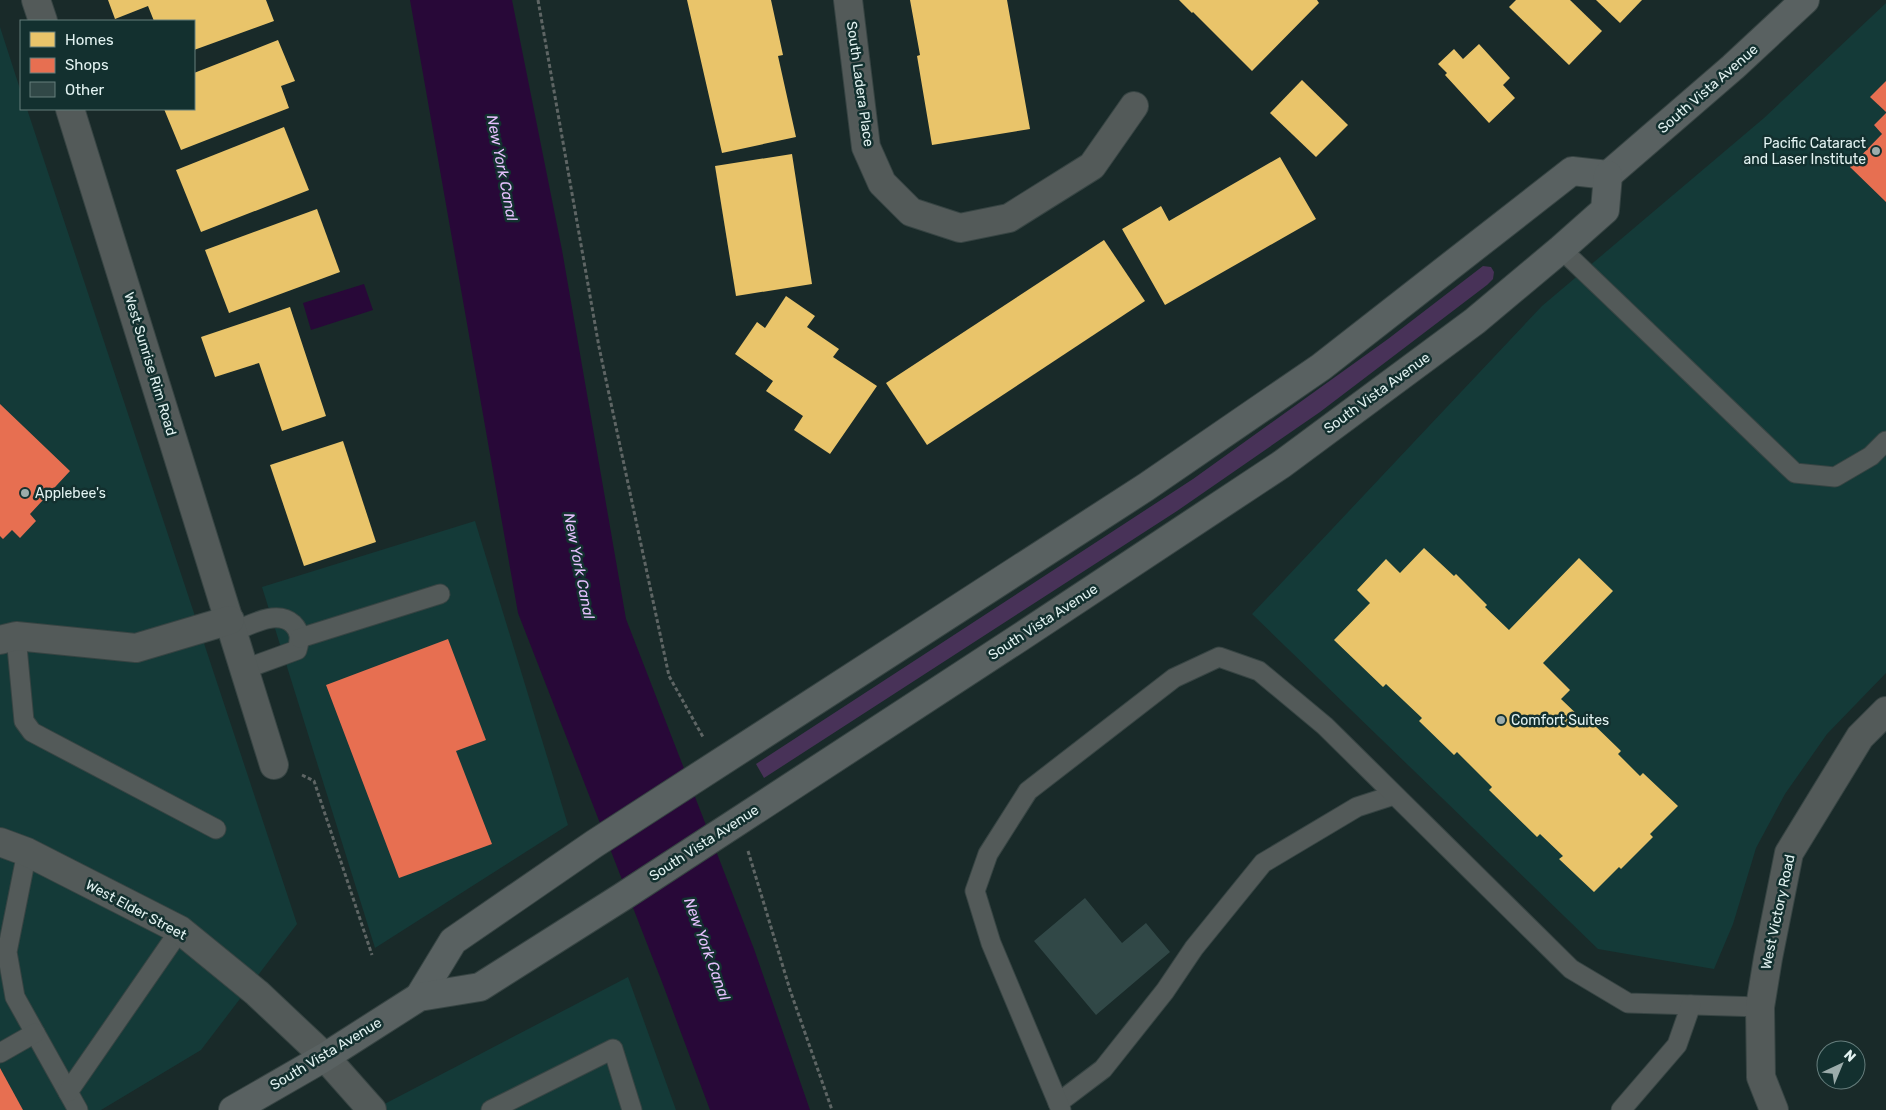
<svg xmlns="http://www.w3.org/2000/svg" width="1886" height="1110" viewBox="0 0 1886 1110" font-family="Rubik,sans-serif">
<rect width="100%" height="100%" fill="#192a29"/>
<!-- built -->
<g fill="#143a38">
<path d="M1886 3V673L1827 734 1785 794 1756 848 1733 924 1714 969 1598 949 1252 614 1542 306 1764 118Z"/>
<path d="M0 27 21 92V109H27L297 924 201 1050 101 1110H0Z"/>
<path d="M475 521 568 825 375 948 262 587Z"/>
<path d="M628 977 676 1110H373Z"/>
</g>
<!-- green -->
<path fill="#483258" d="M1483 266 1491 267 1494 272 1493 279 1487 285 1320 412 1177 511 764 778 756 764 1193 479 1388 339Z"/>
<!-- water -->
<g fill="#280838">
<path d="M410 0H512L562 250 626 619 754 949 810 1110H710L662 982 518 613Z"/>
<path d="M364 284 373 310 311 330 303 303Z"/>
</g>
<!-- homes -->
<g fill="#e9c46a">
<path d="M108 0H266L274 21 194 50V21H154L148 6 115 19Z"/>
<path d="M687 0H771L783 55 778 56 796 137 722 153Z"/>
<path d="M910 0H1007L1030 129 932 145 917 56 920 55Z"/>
<path d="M1179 0H1317L1319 3 1252 71 1193 12 1192 13Z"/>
<path d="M1516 0H1570L1602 31 1569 65 1509 7Z"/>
<path d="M1596 0H1642L1620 23Z"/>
<path d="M278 40 295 81 281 86 289 108 181 150 164 109H194V73Z"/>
<path d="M1479 44 1510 78 1503 85 1515 98 1489 123 1445 75 1447 73 1438 64 1454 49 1463 59Z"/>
<path d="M1302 80 1348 125 1316 157 1270 113Z"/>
<path d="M284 127 309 190 201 232 176 170Z"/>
<path d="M792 154 812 284 736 296 715 166Z"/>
<path d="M1280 157 1316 219 1165 305 1122 229 1161 206 1169 221Z"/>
<path d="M317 209 340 272 229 313 205 250Z"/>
<path d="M1104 240 1145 301 927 445 886 383Z"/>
<path d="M786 296 815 316 807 327 839 349 833 357 877 386 830 454 794 430 803 416 766 391 773 381 735 354 757 322 765 328Z"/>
<path d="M290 307 326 416 282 431 259 363 215 377 201 337Z"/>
<path d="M343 441 376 542 304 566 270 465Z"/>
<path d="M1424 548 1454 576 1456 574 1487 605 1485 607 1509 630 1579 558 1613 591 1543 663 1570 690 1561 699 1584 721 1587 718 1621 751 1618 754 1640 776 1643 773 1678 806 1650 834 1653 837 1621 869 1619 867 1594 892 1559 859 1563 856 1540 834 1537 837 1489 790 1492 787 1457 752 1454 755 1419 721 1422 718 1386 684 1383 687 1334 640 1370 603 1357 590 1386 559 1400 573Z"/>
</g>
<!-- shops -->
<g fill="#e76f51">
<path d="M1886 81V112L1870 97Z"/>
<path d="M1886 113V202L1850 167 1882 134 1874 125Z"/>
<path d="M0 404 70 471 30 514 36 521 20 538 12 530 3 539 0 536Z"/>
<path d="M448 639 486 740 456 751 492 844 399 878 326 685Z"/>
<path d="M0 1068 23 1110H0Z"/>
</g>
<!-- building -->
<path fill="#314847" d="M1085 898 1122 943 1146 923 1170 952 1096 1015 1034 941Z"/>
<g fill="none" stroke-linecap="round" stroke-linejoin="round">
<defs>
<g id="service">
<path d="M1561 249 1795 473 1835 477 1871 456 1886 441"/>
<path d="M233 632C250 625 277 609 293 624 301 632 300 640 297 650L245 669"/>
<path d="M16 636 24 721 32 732 216 829"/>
<path d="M300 638 440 594"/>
<path d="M27 852 7 952 15 997 78 1110"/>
<path d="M0 1053 35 1033"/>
<path d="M68 1092 180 930"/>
<path d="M1058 1103 1103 1069 1165 991 1194 948 1263 863 1357 807 1394 795"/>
<path d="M491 1110 613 1049 632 1110"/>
<path d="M1061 1110 991 943 975 891 988 854 1028 791 1174 678 1219 657 1259 671 1325 726 1571 969 1628 1003 1760 1007"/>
<path d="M1621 1110 1677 1045 1691 1005"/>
</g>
<g id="minor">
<path d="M36 0 43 21"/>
<path d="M848 0 866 147 882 183 911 212 960 228 1009 218 1092 166 1134 106"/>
<path d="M70 109 274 765"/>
<path d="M0 640 16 636 136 648 230 620"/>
<path d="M325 1057 372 1110"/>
</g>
<g id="tertiary">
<path d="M0 842 27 852 180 930 257 993 325 1057"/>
<path d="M1774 1110 1761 1077 1760 1007 1768 958 1789 853 1860 737 1886 711"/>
</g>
<g id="primary">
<path d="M419 997 453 941 594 844 1146 487 1321 367 1572 171 1608 175 1733 67 1805 0"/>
<path d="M233 1110 325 1057 419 997 480 987 622 897 1019 638 1282 464 1475 321 1561 249 1605 210 1608 175"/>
</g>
</defs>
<!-- service casing -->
<use href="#service" stroke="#374443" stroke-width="21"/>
<!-- minor casing -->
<use href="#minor" stroke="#374443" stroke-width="30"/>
<!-- tertiary casing -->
<use href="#tertiary" stroke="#374443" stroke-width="30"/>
<!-- primary casing -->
<use href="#primary" stroke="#374443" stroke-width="30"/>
<!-- path -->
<g stroke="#5e6564" stroke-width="3" stroke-dasharray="4 2.5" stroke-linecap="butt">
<path d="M538 0 599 347 669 676 703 737"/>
<path d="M302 775 314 781 372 955"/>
<path d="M748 851 790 990 832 1110"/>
</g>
<!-- service -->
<use href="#service" stroke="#535a59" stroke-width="19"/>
<!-- minor -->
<use href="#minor" stroke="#535a59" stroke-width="28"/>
<!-- tertiary -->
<use href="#tertiary" stroke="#535a59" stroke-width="28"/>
<!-- primary -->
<use href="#primary" stroke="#596161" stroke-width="28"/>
</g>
<!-- markers -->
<g fill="#9cacab" stroke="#13302f" stroke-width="2">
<circle cx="1876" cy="151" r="5"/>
<circle cx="25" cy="493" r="5"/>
<circle cx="1501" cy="720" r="5"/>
</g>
<g text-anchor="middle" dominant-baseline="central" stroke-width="5" stroke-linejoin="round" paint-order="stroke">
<!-- street labels -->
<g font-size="14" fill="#e2f2f1" stroke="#13302f">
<text transform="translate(860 84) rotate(82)">South Ladera Place</text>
<text transform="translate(1708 89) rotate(-41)">South Vista Avenue</text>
<text transform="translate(150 364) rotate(73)">West Sunrise Rim Road</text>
<text transform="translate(1377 393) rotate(-36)">South Vista Avenue</text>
<text transform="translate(1043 622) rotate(-33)">South Vista Avenue</text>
<text transform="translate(704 843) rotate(-33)">South Vista Avenue</text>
<text transform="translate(136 910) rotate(28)">West Elder Street</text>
<text transform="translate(1778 912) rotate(-78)">West Victory Road</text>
<text transform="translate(326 1054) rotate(-31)">South Vista Avenue</text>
</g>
<!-- poi labels -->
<g font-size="14" fill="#e2f2f1" stroke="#13302f" text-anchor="start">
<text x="1866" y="143" text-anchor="end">Pacific Cataract<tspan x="1866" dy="16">and Laser Institute</tspan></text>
<text x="35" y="493">Applebee's</text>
<text x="1511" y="720">Comfort Suites</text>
</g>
<!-- water labels -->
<g font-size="15" font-style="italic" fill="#e5c0fd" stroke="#13302f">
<text transform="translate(502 168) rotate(79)">New York Canal</text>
<text transform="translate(579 566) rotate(79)">New York Canal</text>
<text transform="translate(707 949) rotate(70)">New York Canal</text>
</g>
</g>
<!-- legend -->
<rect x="20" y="20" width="175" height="90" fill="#13302f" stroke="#667e7d"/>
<rect x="30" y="32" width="25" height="15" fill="#e9c46a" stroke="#667e7d"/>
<text x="65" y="45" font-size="15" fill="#e2f2f1">Homes</text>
<rect x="30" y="58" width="25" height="15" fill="#e76f51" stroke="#667e7d"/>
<text x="65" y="70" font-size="15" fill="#e2f2f1">Shops</text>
<rect x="30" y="82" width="25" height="15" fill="#314847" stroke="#667e7d"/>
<text x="65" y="95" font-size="15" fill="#e2f2f1">Other</text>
<!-- north arrow -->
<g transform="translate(1841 1065) rotate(44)"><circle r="24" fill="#13302f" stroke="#667e7d"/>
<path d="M0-4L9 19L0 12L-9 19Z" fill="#9cacab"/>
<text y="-8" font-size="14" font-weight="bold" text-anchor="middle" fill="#e2f2f1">N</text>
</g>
</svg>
